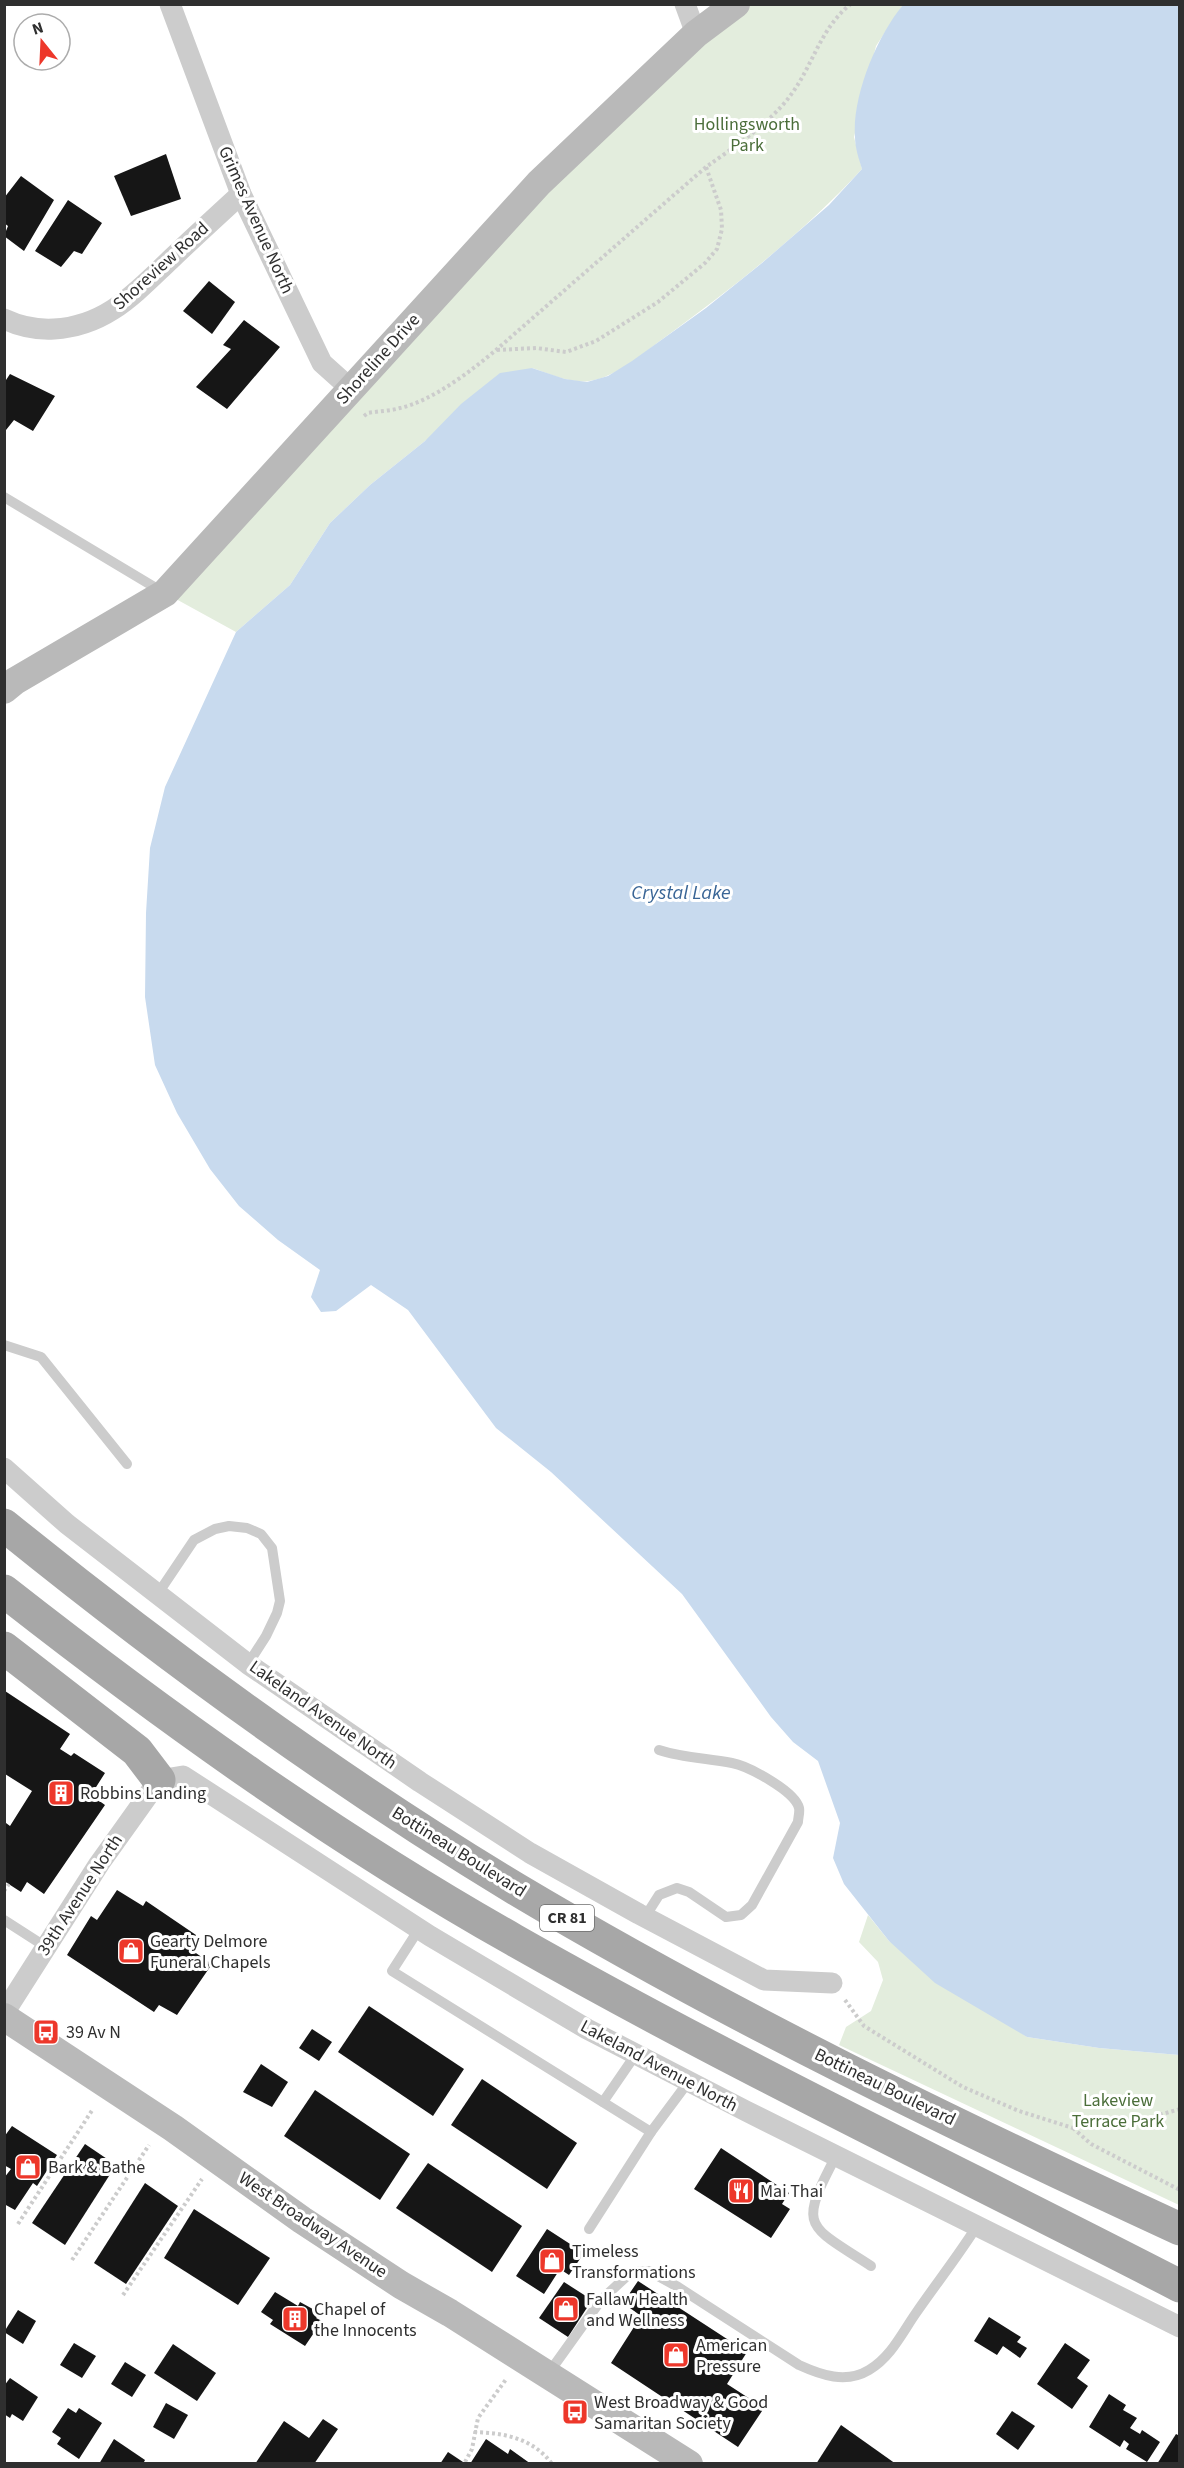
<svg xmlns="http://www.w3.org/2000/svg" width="1184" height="2468" viewBox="0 0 1184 2468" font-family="'Source Sans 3',sans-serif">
<rect width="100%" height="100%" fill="#fff"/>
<!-- green -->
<g fill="#e3eddd">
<path d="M736 5H903L876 46 854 137 862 169C803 233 734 287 664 338 642 354 617 377 589 381 571 384 548 373 532 368L425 441 370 485 330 523 290 585 236 632 165 593 539 183Z"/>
<path d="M868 1915 889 1941 1027 2037 1099 2048 1179 2055V2205L839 2045 846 2027 871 2011 883 1980 878 1962 859 1942Z"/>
</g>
<!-- water -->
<path fill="#c8daee" d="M903 5H1179V2055L1099 2048 1027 2037 935 1983 889 1941 844 1884 833 1858 840 1823 818 1761 793 1742 771 1717 682 1594 551 1472 496 1428 408 1310 371 1285 336 1311 321 1312 311 1297 320 1270 278 1240 239 1206 210 1169 177 1113 155 1065 145 997 146 913 150 848 165 787 236 632 290 585 330 523 370 485 425 441 461 404 500 373 532 368 565 379 587 382 608 376 632 361 706 308 762 263 829 205 862 169C859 159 855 148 855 137 852 96 877 36 903 5Z"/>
<!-- building -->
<g fill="#161616">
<path d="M166 154 181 199 131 216 114 176Z"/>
<path d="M21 176 54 200 24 251 4 236 8 226 4 223V198Z"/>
<path d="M68 200 102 223 82 254 74 251 61 267 35 251Z"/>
<path d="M209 281 235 302 212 334 183 311Z"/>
<path d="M244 320 280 347 227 409 196 387 231 349 223 345Z"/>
<path d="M10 374 55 396 33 431 14 420 6 430 4 429V383Z"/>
<path d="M5 1691 70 1734 60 1749 71 1756 74 1753 105 1773 91 1795 105 1805 44 1894 27 1882 21 1892 4 1881V1825L6 1823 10 1826 32 1791 5 1774Z"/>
<path d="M117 1890 143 1906 146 1901 196 1935 187 1947 212 1964 177 2015 159 2005 154 2012 67 1955 91 1916 97 1920Z"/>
<path d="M369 2006 464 2069 433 2116 338 2052Z"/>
<path d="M312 2029 332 2042 319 2061 299 2048Z"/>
<path d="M261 2064 288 2082 272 2107 243 2092Z"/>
<path d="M482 2079 577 2143 547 2189 451 2125Z"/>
<path d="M315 2090 410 2154 380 2200 284 2136Z"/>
<path d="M12 2126 57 2155 37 2186 33 2183 15 2210 4 2204V2178L11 2169 4 2165V2137Z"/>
<path d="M85 2144 116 2165 65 2245 32 2223Z"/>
<path d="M721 2148 789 2193 782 2204 790 2209 771 2238 694 2189Z"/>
<path d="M428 2163 522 2226 492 2272 396 2208Z"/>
<path d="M145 2183 178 2206 126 2284 94 2263Z"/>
<path d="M194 2209 270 2258 238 2305 164 2258Z"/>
<path d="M547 2229 584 2253 569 2275 560 2269 544 2294 516 2276Z"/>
<path d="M638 2281 747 2352 727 2384 764 2408 738 2447 611 2363 641 2316 623 2303Z"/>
<path d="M564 2282 592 2300 568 2337 539 2318Z"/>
<path d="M275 2292 298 2306 300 2302 320 2313 316 2318 322 2321 305 2346 270 2324 273 2320 261 2312Z"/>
<path d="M18 2310 36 2321 23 2344 4 2332Z"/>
<path d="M989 2317 1021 2337 1017 2342 1027 2348 1020 2358 1003 2346 997 2355 974 2341Z"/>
<path d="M74 2343 96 2356 82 2378 60 2365Z"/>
<path d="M1065 2343 1090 2360 1077 2378 1088 2386 1072 2409 1037 2384Z"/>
<path d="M173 2344 216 2373 197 2401 154 2373Z"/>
<path d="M125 2362 146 2375 132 2397 111 2384Z"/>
<path d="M10 2378 38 2397 23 2421 12 2414 10 2418 4 2414V2386Z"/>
<path d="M1109 2394 1126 2405 1123 2410 1137 2418 1130 2428 1140 2434 1142 2430 1160 2442 1147 2462 1126 2449 1129 2444 1124 2440 1120 2447 1089 2427Z"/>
<path d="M166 2403 188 2415 174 2439 153 2427Z"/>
<path d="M68 2408 76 2413 79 2408 102 2423 79 2459 57 2444 61 2438 52 2432Z"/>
<path d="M1012 2411 1035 2426 1018 2450 996 2434Z"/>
<path d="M323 2419 338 2429 314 2464H255L284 2421 309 2438Z"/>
<path d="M841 2425 896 2464H816Z"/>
<path d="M1176 2434 1180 2436V2464H1157Z"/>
<path d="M114 2439 145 2460 143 2464H99Z"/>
<path d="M486 2439 508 2454 510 2449 531 2464H470Z"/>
<path d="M448 2452 466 2464H440Z"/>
</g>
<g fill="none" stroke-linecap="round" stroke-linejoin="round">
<!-- path -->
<g stroke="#ccc" stroke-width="4" stroke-dasharray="3 3" stroke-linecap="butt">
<path d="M497 350 536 348 566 352 596 341 658 302 705 263 717 249 722 229 721 210 706 167"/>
<path d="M364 416 368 413C379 411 390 411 400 408 432 401 471 371 496 350L706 167C733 148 770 123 790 96 813 66 820 28 851 4"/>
<path d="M4 1891 9 1884"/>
<path d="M845 2000 864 2026 963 2087 1019 2111 1073 2128 1145 2119 1180 2109"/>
<path d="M1073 2128 1091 2144 1180 2190"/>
<path d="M18 2224 93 2109"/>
<path d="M72 2260 149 2145"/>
<path d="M123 2295 202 2179"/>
<path d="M474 2432C504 2433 533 2438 552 2464"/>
<path d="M465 2462 472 2449 478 2418 507 2378"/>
</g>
<!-- lane -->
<g stroke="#ccc" stroke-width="10">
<path d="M4 497 161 591"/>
<path d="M4 1345 41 1357 127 1464"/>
<path d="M157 1595 194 1540 215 1529 229 1526 247 1528 261 1534 272 1548 280 1601 277 1613 266 1636 248 1664"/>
<path d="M645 1917 659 1895 677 1888 689 1892 726 1917 741 1915 752 1905 798 1822C798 1818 800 1812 799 1808 795 1791 748 1766 732 1763 707 1758 683 1758 659 1750"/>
<path d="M4 1920 46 1947"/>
<path d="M419 1929 392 1971 651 2132 689 2081"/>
<path d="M603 2102 636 2054"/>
<path d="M836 2156C798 2228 806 2224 871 2266"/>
<path d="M589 2229 651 2132"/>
<path d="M548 2374 601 2300 627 2276 636 2271H649L678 2287 799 2365C821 2375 846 2384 869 2370 891 2357 902 2333 916 2313 936 2284 958 2256 977 2226"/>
</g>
<!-- street -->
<g stroke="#ccc" stroke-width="21">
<path d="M170 4 241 194 322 363 351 389"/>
<path d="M685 4 696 34"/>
<path d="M4 319C19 326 37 330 54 329 106 326 134 294 170 260 193 238 217 216 241 194"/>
<path d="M4 1468 67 1524 248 1664 420 1782 530 1853 639 1914 764 1980 832 1983"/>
<path d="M4 2013 99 1864 159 1780 183 1776 430 1936 587 2029 746 2111 1180 2327"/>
</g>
<!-- secondary -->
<g stroke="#b9b9b9" stroke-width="28">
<path d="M4 690 15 681 165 593 539 183 696 34 736 4"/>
<path d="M4 2017 173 2128 302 2220 401 2285 450 2313 689 2464"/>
</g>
<!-- primary -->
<g stroke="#a7a7a7" stroke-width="33">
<path d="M4 1525C167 1657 337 1781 516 1889 729 2016 954 2125 1180 2229"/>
<path d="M4 1591C166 1718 335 1839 514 1940 732 2064 957 2171 1180 2286"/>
<path d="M4 1648 137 1751 159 1780"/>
</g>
</g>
<!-- icons -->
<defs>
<symbol id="building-square" viewBox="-11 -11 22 22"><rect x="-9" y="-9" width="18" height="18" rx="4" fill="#ed372a" stroke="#fff"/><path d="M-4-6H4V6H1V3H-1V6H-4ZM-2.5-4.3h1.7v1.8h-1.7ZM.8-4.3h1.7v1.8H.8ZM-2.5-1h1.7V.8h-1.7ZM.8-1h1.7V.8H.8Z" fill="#fff"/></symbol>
<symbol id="shop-square" viewBox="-11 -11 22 22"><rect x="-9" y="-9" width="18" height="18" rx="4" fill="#ed372a" stroke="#fff"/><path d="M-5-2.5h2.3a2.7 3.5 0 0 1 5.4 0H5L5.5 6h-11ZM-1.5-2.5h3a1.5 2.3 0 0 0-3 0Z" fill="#fff"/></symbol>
<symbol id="bus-square" viewBox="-11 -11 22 22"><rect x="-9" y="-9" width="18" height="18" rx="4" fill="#ed372a" stroke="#fff"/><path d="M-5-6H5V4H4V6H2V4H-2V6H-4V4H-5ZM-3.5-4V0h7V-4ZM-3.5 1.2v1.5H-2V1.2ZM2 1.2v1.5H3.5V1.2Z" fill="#fff"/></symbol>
<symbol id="restaurant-square" viewBox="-11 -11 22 22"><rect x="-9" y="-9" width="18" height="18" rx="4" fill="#ed372a" stroke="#fff"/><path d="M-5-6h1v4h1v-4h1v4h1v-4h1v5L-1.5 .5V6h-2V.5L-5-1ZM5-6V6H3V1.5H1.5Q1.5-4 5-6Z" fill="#fff"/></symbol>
</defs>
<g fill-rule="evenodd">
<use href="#building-square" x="46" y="1778" width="30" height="30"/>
<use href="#shop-square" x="116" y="1936" width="30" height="30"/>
<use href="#bus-square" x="31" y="2017" width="30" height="30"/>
<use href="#shop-square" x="13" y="2152" width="30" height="30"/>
<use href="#restaurant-square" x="726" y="2176" width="30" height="30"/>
<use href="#shop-square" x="537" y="2246" width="30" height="30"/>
<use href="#shop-square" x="551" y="2294" width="30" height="30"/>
<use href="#building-square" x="280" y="2304" width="30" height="30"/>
<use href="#shop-square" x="661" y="2340" width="30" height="30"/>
<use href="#bus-square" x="560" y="2397" width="30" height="30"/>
</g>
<g text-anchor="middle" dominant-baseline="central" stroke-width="6" stroke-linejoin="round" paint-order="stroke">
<!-- shield labels -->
<rect fill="#fff" stroke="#6d6d6d" stroke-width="1.5" x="540" y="1905" width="54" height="26" rx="4.5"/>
<g font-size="16" font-weight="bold" fill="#2f2f2f">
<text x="567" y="1918">CR 81</text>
</g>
<!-- park labels -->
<g font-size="18" fill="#4b6e3a" stroke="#fff">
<text x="747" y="124">Hollingsworth<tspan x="747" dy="21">Park</tspan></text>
<text x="1118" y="2100">Lakeview<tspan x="1118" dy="21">Terrace Park</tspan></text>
</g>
<!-- street labels -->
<g font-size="18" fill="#2f2f2f" stroke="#fff">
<text transform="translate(256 220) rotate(66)">Grimes Avenue North</text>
<text transform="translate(161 266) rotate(-42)">Shoreview Road</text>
<text transform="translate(378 359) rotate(-48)">Shoreline Drive</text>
<text transform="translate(323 1715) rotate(35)">Lakeland Avenue North</text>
<text transform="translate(459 1852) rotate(32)">Bottineau Boulevard</text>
<text transform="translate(80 1895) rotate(-57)">39th Avenue North</text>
<text transform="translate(659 2066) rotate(28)">Lakeland Avenue North</text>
<text transform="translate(885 2087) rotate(26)">Bottineau Boulevard</text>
<text transform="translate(313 2225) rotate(34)">West Broadway Avenue</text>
</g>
<!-- poi labels -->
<g font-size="18" fill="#2f2f2f" stroke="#fff" text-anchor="start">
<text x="80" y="1793">Robbins Landing</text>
<text x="150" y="1941">Gearty Delmore<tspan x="150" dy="21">Funeral Chapels</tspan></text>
<text x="66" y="2032">39 Av N</text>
<text x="48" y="2167">Bark &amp; Bathe</text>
<text x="760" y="2191">Mai Thai</text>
<text x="572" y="2251">Timeless<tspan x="572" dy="21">Transformations</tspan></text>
<text x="586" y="2299">Fallaw Health<tspan x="586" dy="21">and Wellness</tspan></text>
<text x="314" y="2309">Chapel of<tspan x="314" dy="21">the Innocents</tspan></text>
<text x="696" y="2345">American<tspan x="696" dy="21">Pressure</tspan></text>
<text x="594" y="2402">West Broadway &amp; Good<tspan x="594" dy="21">Samaritan Society</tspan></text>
</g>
<!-- water labels -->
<g font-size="20" font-style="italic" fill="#396596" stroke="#fff">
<text x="681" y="893">Crystal Lake</text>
</g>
</g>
<!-- border -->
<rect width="1184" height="2468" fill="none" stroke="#2f2f2f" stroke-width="12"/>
<!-- north arrow -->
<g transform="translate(42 42) rotate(342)"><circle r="28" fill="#ffffff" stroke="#acacac" stroke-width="1.5"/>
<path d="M0-4.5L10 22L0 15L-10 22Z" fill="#ed372a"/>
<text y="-9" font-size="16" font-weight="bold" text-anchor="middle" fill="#2f2f2f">N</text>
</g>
</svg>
